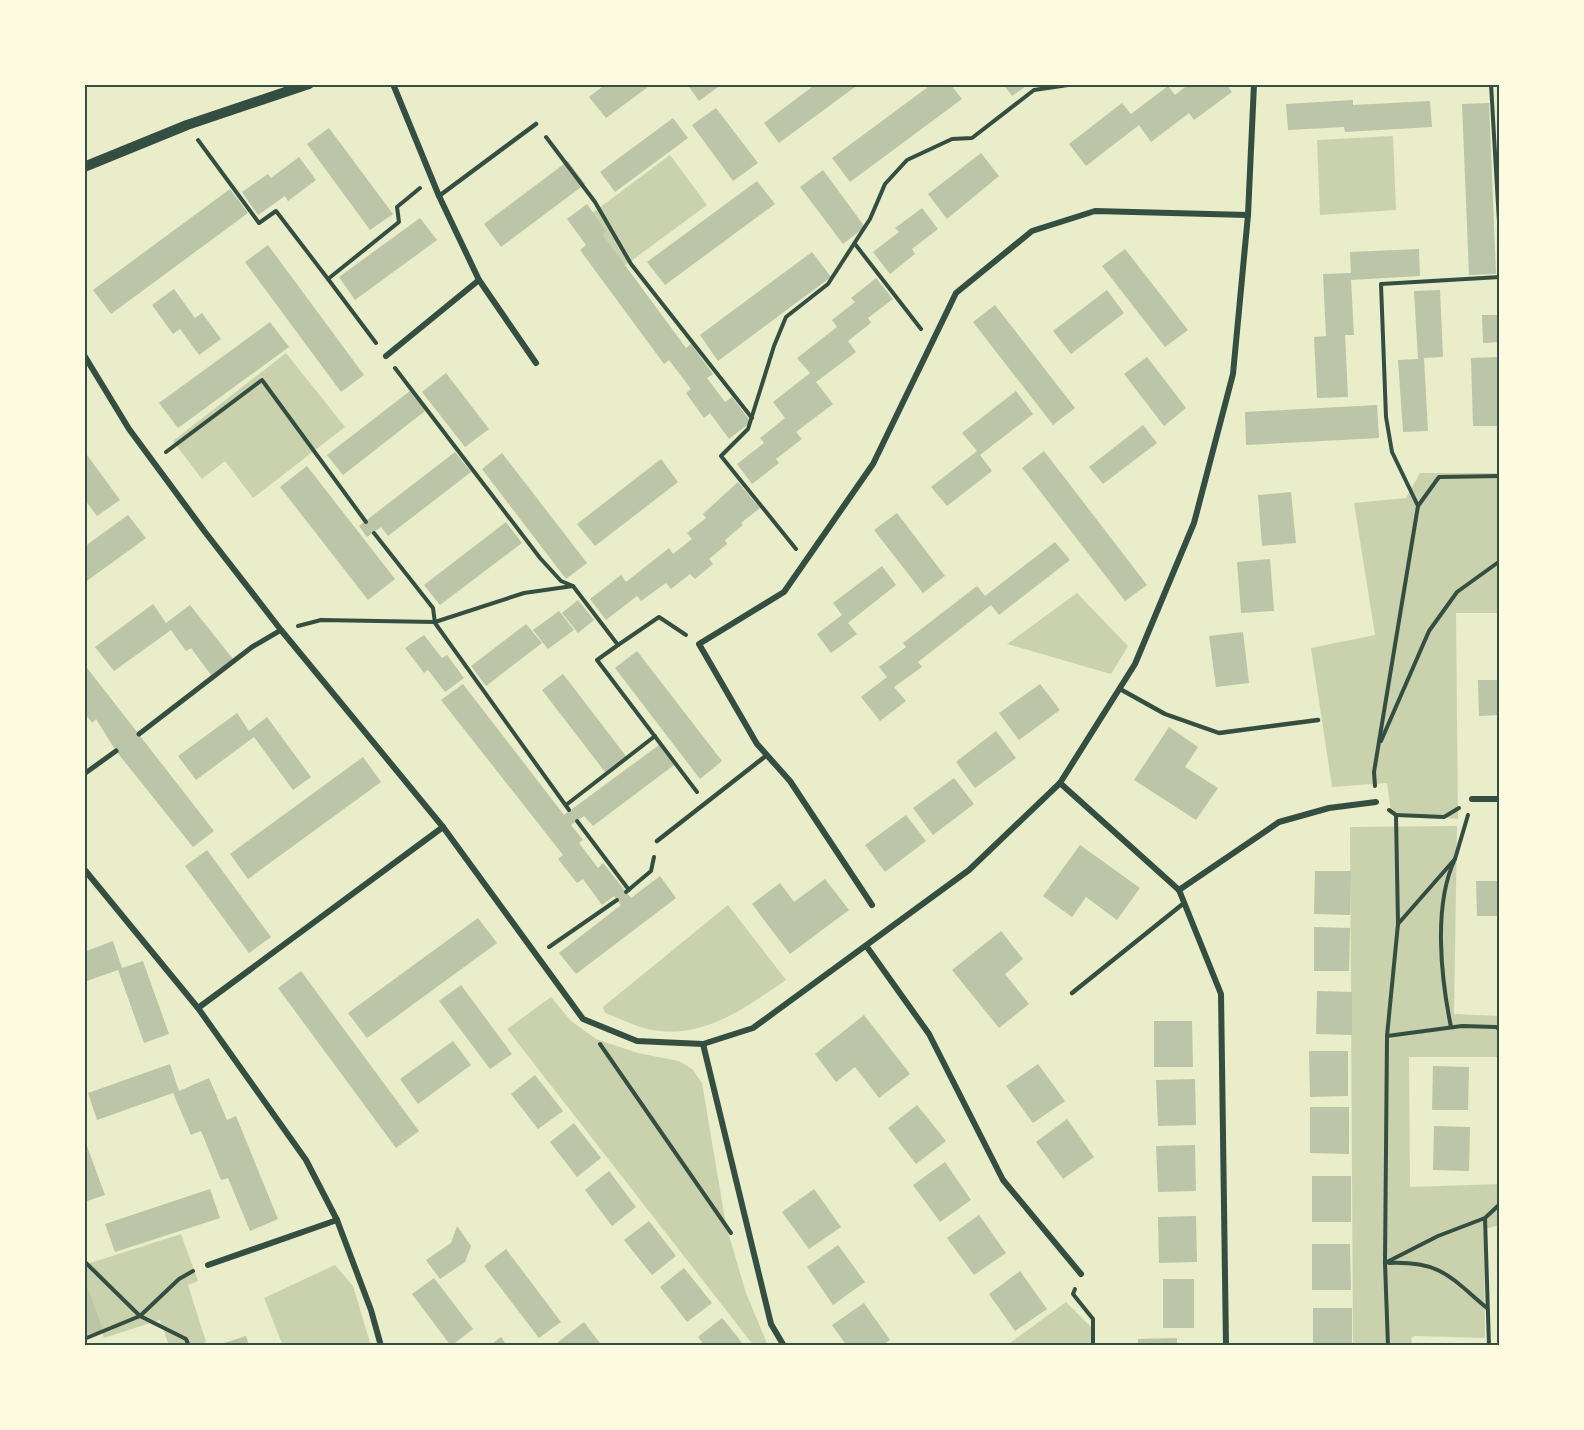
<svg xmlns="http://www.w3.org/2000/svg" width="1584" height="1430" viewBox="0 0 1584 1430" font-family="'IBM Plex Sans',sans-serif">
<rect width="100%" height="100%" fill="#e9edc9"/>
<!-- green -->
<g fill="#cad2ad">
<path d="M1393 136 1396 210 1320 215 1317 140Z"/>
<path d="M670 155 707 205 623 267 587 217Z"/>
<path d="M286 353 345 427 253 498 225 461 202 479 173 441Z"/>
<path d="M1420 473H1500V613H1456L1458 819 1391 812 1387 783 1332 787 1311 648 1375 635 1354 503 1406 498Z"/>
<path d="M1077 593 1128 646 1111 674 1007 644Z"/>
<path d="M1457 826 1454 1014 1500 1016V1057H1409L1410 1187 1500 1184V1225L1484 1229 1485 1338 1415 1336 1411 1338 1413 1346H1353L1350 827Z"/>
<path d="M728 905 786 980C746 1007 705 1039 653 1030 637 1028 620 1018 605 1013L603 1007Z"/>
<path d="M551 997 571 1021 596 1039 638 1053 679 1061 692 1069 702 1083 726 1225 746 1293 768 1346H754L507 1029Z"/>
<path d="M181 1234 198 1281 188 1285 206 1342 194 1346H169L160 1320 104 1338 84 1276V1265Z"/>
<path d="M335 1265 353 1286 371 1346H283L264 1298Z"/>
<path d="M1066 1302 1092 1328V1346H1006Z"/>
</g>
<!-- building -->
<g fill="#bcc5a7">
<path d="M606 84H652L606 118 589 97Z"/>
<path d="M687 84H722L699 101Z"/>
<path d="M816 84H859L779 143 764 123Z"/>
<path d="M932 84H950L962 99 850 182 832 158Z"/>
<path d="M1003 84H1029L1012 96Z"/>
<path d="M1189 84H1226L1232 92 1194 120 1189 113 1151 142 1139 125 1086 166 1069 144 1122 103 1131 114 1168 86 1175 95Z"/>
<path d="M1353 100V105L1430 101 1432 127 1345 132 1344 127 1288 130 1286 104Z"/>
<path d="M1489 103 1496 274 1469 275 1462 104Z"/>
<path d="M716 108 758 163 733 181 692 125Z"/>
<path d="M673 118 688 138 615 192 600 172Z"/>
<path d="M329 128 393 214 370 230 307 144Z"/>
<path d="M981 153 999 176 947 219 928 194Z"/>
<path d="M299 157 316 180 288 201 285 196 258 215 242 192 268 174 271 178Z"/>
<path d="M568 161 585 184 501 247 484 224Z"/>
<path d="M823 170 865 227 843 244 800 187Z"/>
<path d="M757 181 775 204 665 285 647 262Z"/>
<path d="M230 189 248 213 111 314 93 290Z"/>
<path d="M587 204 606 231 602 234 686 348 691 344 713 374 707 378 725 402 732 397 751 422 729 439 710 413 704 418 686 393 691 389 669 360 664 364 580 250 586 245 567 219Z"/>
<path d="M922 208 938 229 912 249 915 254 890 274 873 252 899 232 895 228Z"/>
<path d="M420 218 437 240 355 300 339 277Z"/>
<path d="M268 245 364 375 341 392 245 262Z"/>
<path d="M1125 249 1188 330 1165 347 1102 266Z"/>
<path d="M1419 249 1420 276 1351 280 1354 335H1345L1348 397 1317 398 1314 337 1326 336 1323 274 1351 273 1350 252Z"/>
<path d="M812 252 831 277 718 361 700 335Z"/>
<path d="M876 278 893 299 868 318 871 323 848 341 856 352 816 382 833 404 796 432 802 439 776 459 779 463 752 484 737 464 764 443 760 438 785 418 773 402 810 373 797 358 837 327 832 320 855 302 851 298Z"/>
<path d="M174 289 195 318 202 313 221 339 199 355 180 329 173 334 152 305Z"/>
<path d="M1107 290 1124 313 1071 354 1053 331Z"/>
<path d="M1440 290 1443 357 1424 358 1428 431 1403 432 1398 360 1418 359 1414 291Z"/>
<path d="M995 305 1075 408 1053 425 973 322Z"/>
<path d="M1482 315H1500V342L1483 343Z"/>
<path d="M270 322 289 347 178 428 159 403Z"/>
<path d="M1147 357 1186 408 1164 426 1124 374Z"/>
<path d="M1500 357V426H1473L1471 358Z"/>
<path d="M446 373 489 429 465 447 422 392Z"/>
<path d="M410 391 425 411 343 475 327 455Z"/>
<path d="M1016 391 1033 414 980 455 992 471 947 506 931 487 977 451 962 433Z"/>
<path d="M1377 405 1379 438 1246 445 1245 412Z"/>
<path d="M1143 425 1157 443 1103 484 1089 467Z"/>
<path d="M84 451 120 500 97 516 84 499Z"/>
<path d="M1044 451 1147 585 1125 601 1022 468Z"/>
<path d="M455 452 471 472 388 536 381 527 367 537 359 526Z"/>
<path d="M502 453 587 563 566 579 482 469Z"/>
<path d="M661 459 678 482 595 546 577 524Z"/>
<path d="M307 466 395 579 368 600 280 487Z"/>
<path d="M738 482 760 508 741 523 743 525 725 540 727 544 709 559 713 564 695 579 690 574 671 589 666 583 641 601 637 596 606 620 590 599 621 575 626 582 669 548 673 554 692 539 687 533 706 518 703 514Z"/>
<path d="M1291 492 1296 543 1262 546 1258 495Z"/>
<path d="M897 513 945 576 923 593 874 530Z"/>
<path d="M128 515 146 538 84 583V547Z"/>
<path d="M506 522 522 543 440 605 424 585Z"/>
<path d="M1055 542 1070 560 999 615 991 605 918 662 922 667 894 687 906 701 880 721 861 697 887 677 879 667 906 647 903 643 977 586 985 596Z"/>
<path d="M1270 559 1274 611 1241 613 1237 562Z"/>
<path d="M882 566 896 585 848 623 857 634 831 653 817 634 842 615 833 603Z"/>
<path d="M578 600 594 620 578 633 562 613Z"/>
<path d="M153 604 166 623 190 605 233 659 211 675 191 648 186 651 171 630 114 671 95 647Z"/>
<path d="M559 611 574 630 548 649 533 630Z"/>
<path d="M526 624 542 643 486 686 471 666Z"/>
<path d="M1243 632 1249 683 1216 687 1209 636Z"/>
<path d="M424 635 442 658 447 655 464 678 445 692 428 670 424 673 405 648Z"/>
<path d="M637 651 722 761 700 779 615 668Z"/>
<path d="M84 664 214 831 193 847 116 751 96 719 92 723 84 712Z"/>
<path d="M563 674 626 756 605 772 542 690Z"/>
<path d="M1478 680H1500V715L1479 716Z"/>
<path d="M463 684 564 815 659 745 674 765 593 826 584 816 571 825 583 840 579 843 598 868 603 863 631 898 660 876 676 898 576 974 559 953 621 905 614 896 602 905 583 879 577 883 558 859 563 855 441 700Z"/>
<path d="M1040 684 1060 710 1019 740 999 713Z"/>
<path d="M237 713 249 731 267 717 311 777 293 790 254 737 196 780 178 756Z"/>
<path d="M1169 727 1198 747 1185 767 1218 788 1196 820 1134 780Z"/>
<path d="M996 731 1016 758 975 788 956 762Z"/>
<path d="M363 757 381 782 248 879 230 854Z"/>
<path d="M954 778 974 804 933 835 913 808Z"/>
<path d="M906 815 926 841 885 872 865 845Z"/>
<path d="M1080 845 1140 888 1117 920 1086 897 1072 917 1043 896Z"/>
<path d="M207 850 271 937 249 953 185 866Z"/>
<path d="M1315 871H1351L1350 915 1314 914Z"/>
<path d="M825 879 849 910 790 954 752 904 780 883 794 902Z"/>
<path d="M1476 881H1500V916H1477Z"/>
<path d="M478 918 497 943 367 1038 348 1013Z"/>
<path d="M1314 927 1350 928 1349 971H1314Z"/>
<path d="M1001 931 1023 959 1005 974 1029 1004 999 1028 952 970Z"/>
<path d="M113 941 122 968 143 961 169 1034 144 1043 118 970 84 982V952Z"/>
<path d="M301 971 419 1131 396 1148 278 988Z"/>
<path d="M461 985 512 1054 490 1069 439 1001Z"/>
<path d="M1317 991 1352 992V1035L1316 1034Z"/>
<path d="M864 1015 910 1074 879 1098 855 1067 836 1082 815 1054Z"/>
<path d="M1154 1021H1192L1193 1067H1154Z"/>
<path d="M453 1041 471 1065 418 1104 400 1079Z"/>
<path d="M1309 1051H1348V1096L1310 1097Z"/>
<path d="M170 1064 179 1091 209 1078 227 1120 236 1116 278 1219 250 1231 228 1178 221 1180 201 1131 191 1135 173 1093 97 1120 88 1093Z"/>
<path d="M1038 1064 1065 1101 1033 1123 1006 1086Z"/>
<path d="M1433 1066 1469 1067 1468 1110H1432Z"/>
<path d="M535 1075 563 1111 538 1129 511 1094Z"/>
<path d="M1195 1079 1196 1125 1158 1126 1156 1080Z"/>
<path d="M917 1105 946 1141 916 1164 888 1128Z"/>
<path d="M1310 1107H1349V1154L1310 1153Z"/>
<path d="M1067 1119 1094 1157 1063 1179 1036 1142Z"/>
<path d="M574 1123 601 1158 577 1177 550 1142Z"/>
<path d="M1434 1126 1470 1127 1469 1171 1433 1170Z"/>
<path d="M84 1138 105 1195 84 1202Z"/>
<path d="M1195 1145 1196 1191 1158 1192 1156 1146Z"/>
<path d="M945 1162 971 1200 940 1222 913 1185Z"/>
<path d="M609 1171 636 1207 612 1226 585 1190Z"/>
<rect x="1312" y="1176" width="39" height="46"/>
<path d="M210 1189 220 1218 115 1252 105 1224Z"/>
<path d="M814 1189 841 1227 809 1249 782 1212Z"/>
<path d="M979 1215 1006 1253 974 1275 947 1238Z"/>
<path d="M1196 1216 1197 1262 1159 1263 1158 1217Z"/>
<path d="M649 1221 676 1256 652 1275 624 1240Z"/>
<path d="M457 1226 471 1246 465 1262 440 1279 426 1260 451 1243Z"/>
<path d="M1312 1244H1350L1351 1290H1312Z"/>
<path d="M838 1245 865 1282 833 1305 807 1267Z"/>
<path d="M506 1249 561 1322 539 1338 484 1266Z"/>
<path d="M684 1268 712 1303 687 1322 660 1287Z"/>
<path d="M1020 1271 1047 1309 1015 1331 989 1294Z"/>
<path d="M84 1277 103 1330 84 1336Z"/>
<path d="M434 1278 473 1329 451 1346 412 1294Z"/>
<rect x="1163" y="1279" width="31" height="49"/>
<path d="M864 1303 890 1340 882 1346H847L832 1325Z"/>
<rect x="1313" y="1308" width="39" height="38"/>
<path d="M722 1318 736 1335 744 1346H705L698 1337Z"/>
<path d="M584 1322 602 1346H553Z"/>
<path d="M246 1336 249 1346H215Z"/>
<path d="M501 1337 507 1346H489Z"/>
<path d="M1177 1338V1346H1138V1339Z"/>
</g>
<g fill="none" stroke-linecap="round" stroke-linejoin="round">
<!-- path -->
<g stroke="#344e41" stroke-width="4">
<path d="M1491 84 1500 239"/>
<path d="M1271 85 1333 84"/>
<path d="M546 137 595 202 631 264 752 418"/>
<path d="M198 140 259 223 276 211 328 279"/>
<path d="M855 244 921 329"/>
<path d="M376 343 328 279 399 222 397 207 420 188"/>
<path d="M395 368 540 558 561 581 573 586"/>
<path d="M166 452 262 380 366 522"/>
<path d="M1418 506 1392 452 1386 417 1381 284 1500 277"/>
<path d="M374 533 433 608 435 623 569 810"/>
<path d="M796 549 721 456 748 429 774 346 786 317 828 284 870 219 885 184 907 160 952 139 972 138 1034 90 1075 84"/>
<path d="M298 626 321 620 435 622 524 593 573 586 618 645 659 617 686 635"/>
<path d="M618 645 597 660 697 792"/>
<path d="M1381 741 1429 631 1457 592 1500 561"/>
<path d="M1375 786 1374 772 1418 506 1439 477 1500 476"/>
<path d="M566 805 655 736"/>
<path d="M1396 815 1444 817 1459 808"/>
<path d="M577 821 629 890"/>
<path d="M626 892 651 871 654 857"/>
<path d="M1398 924 1455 859 1468 815"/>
<path d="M549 947 617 900"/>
<path d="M1451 1027C1441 978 1433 905 1455 859"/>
<path d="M1387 1036 1462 1026 1496 1027 1500 1030"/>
<path d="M600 1044 731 1233"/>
<path d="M1485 1218 1489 1346"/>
<path d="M84 1261 140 1316 186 1339 189 1346"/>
<path d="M1385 1263 1438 1236 1485 1218 1500 1204"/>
<path d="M1389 1263C1441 1261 1450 1277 1487 1308"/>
<path d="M1075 1289 1073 1294 1093 1319V1346"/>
<path d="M84 1339 140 1316 179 1279 193 1271"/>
<path d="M1388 1346 1385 1263 1387 1036 1398 924 1396 815 1389 810"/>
</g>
<!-- service -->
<g stroke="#344e41" stroke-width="4.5">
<path d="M439 196 536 124"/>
<path d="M1120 689 1165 714 1219 733 1318 720"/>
<path d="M657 841 767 755"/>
<path d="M1072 993 1184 903"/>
</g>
<!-- pedestrian -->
<g stroke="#344e41" stroke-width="5">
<path d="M139 734 252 647 281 630"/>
<path d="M84 774 116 751"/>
</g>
<!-- minor -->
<g stroke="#344e41" stroke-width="6">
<path d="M393 84 439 196 479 280 536 363"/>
<path d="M84 355 129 429 205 532 281 630 443 827 583 1019 637 1041 703 1044 753 1028 969 870 1060 783 1135 664 1194 523 1233 374 1248 215 1254 84"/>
<path d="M386 356 479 280"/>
<path d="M1060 783 1179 890 1221 994 1226 1346"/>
<path d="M1472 799H1500"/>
<path d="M84 869 198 1008 306 1160 337 1220 371 1310 381 1346"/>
<path d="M1179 890 1279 822 1329 808 1376 802"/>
<path d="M872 905 790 781 757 744 699 644 784 592 873 464 956 293 1032 231 1095 211 1248 215"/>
<path d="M867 947 929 1034 1003 1180 1081 1274"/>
<path d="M198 1008 443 827"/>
<path d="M703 1044 771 1324 784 1346"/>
<path d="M208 1265 337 1220"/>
</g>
<!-- tertiary -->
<path stroke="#344e41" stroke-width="10" d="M84 167 187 125 309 84"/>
</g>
<!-- border -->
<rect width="1584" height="1430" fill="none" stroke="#fefae0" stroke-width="171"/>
<rect x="86" y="86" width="1412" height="1258" fill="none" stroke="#344e41" stroke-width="2"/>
</svg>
